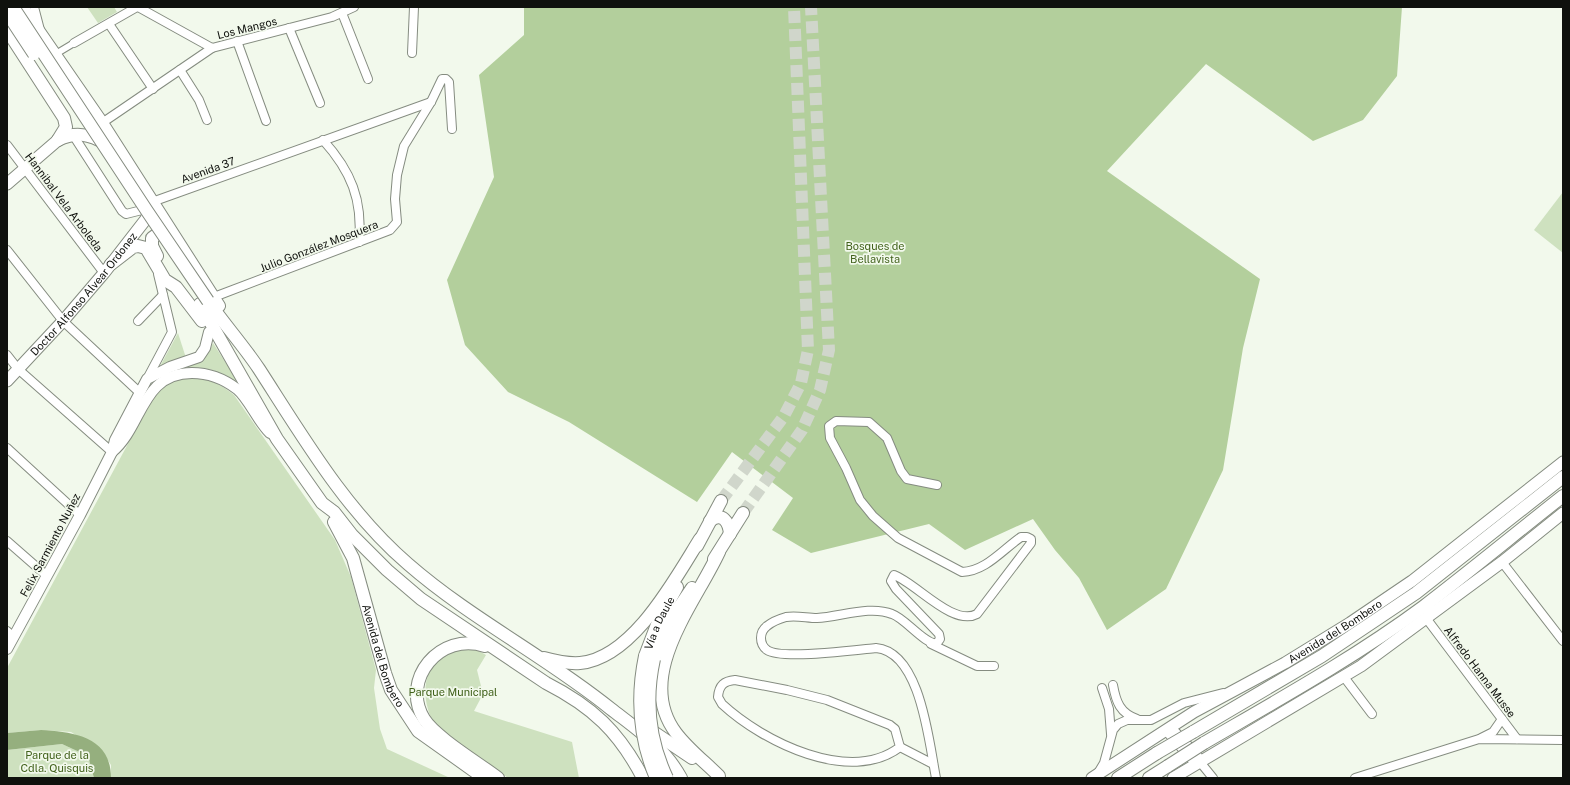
<svg xmlns="http://www.w3.org/2000/svg" width="1570" height="785" viewBox="0 0 1570 785" font-family="'Public Sans',sans-serif">
<rect width="100%" height="100%" fill="#f2f9ec"/>
<!-- green -->
<g fill="#cee1bf">
<path d="M87 7H114L117 12 98 23Z"/>
<path d="M1563 192V253L1534 230Z"/>
<path d="M178 333 186 358 158 370Z"/>
<path d="M213 343 240 385C220 369 201 365 176 369 193 363 206 361 213 343Z"/>
<path d="M195 378C212 380 222 385 234 395L335 540 351 577 376 670 374 688 380 729 387 749 450 778H111V765L103 753 71 732 41 730 7 733V668L157 390 171 380Z"/>
<path d="M457 650H477L486 655 477 670 483 694 474 711 572 742 579 778H508L434 724C423 704 420 675 440 658 445 655 452 653 457 650Z"/>
<path d="M62 744 88 756 94 778H7V750Z"/>
</g>
<!-- forest -->
<path fill="#b3cf9c" d="M524 7H1402L1397 76 1363 120 1313 141 1206 64 1107 171 1260 279 1243 348 1223 470 1166 589 1107 630 1079 578 1055 550 1033 519 965 550 929 524 811 553 772 530 793 498 732 452 697 502 569 422 508 392 465 345 447 280 494 177 479 75 524 35Z"/>
<!-- water -->
<path fill="#95af7e" d="M41 730C73 732 111 736 111 778H94L88 756 62 744 7 750V733Z"/>
<g fill="none" stroke-linecap="round" stroke-linejoin="round">
<!-- primary-tunnel -->
<g stroke="#d0d6cb" stroke-width="12" stroke-dasharray="12 6" stroke-linecap="butt">
<path d="M721 501 784 416 801 383 808 350 794 7"/>
<path d="M743 513 802 430 820 390 829 350 811 7"/>
</g>
<defs>
<path id="pedestrian" d="M54 55 74 43"/>
<g id="minor">
<path d="M34 7 40 30"/>
<path d="M138 7 212 48 332 17 354 7"/>
<path d="M342 13 368 79"/>
<path d="M109 24 153 89"/>
<path d="M289 28 320 103"/>
<path d="M237 41 266 121"/>
<path d="M74 43 137 7"/>
<path d="M412 53 414 7"/>
<path d="M180 70 199 100 207 120"/>
<path d="M102 123 212 48"/>
<path d="M75 138 122 211 126 214 142 210"/>
<path d="M323 140C351 171 363 200 359 242"/>
<path d="M7 145 104 273"/>
<path d="M152 202 431 102"/>
<path d="M7 250 63 321 139 392"/>
<path d="M214 297 390 230 397 222 395 199 397 175 404 146 431 102 442 79H446L449 82 452 129"/>
<path d="M138 321 163 295"/>
<path d="M7 355 18 369 112 452"/>
<path d="M147 379 172 332 158 274"/>
<path d="M7 448 80 515"/>
<path d="M7 541 47 576"/>
<path d="M1502 562 1563 641"/>
<path d="M1426 618 1517 739"/>
<path d="M7 631 14 637"/>
<path d="M931 644 977 666H994"/>
<path d="M1344 677 1372 714"/>
<path d="M735 680 787 690 827 700 890 725 895 729 900 747C850 785 763 742 722 704L718 697C719 685 724 681 735 680Z"/>
<path d="M1113 685C1116 702 1120 713 1137 719"/>
<path d="M1102 688 1109 709 1111 734"/>
<path d="M1171 727 1198 756 1200 762 1213 778"/>
<path d="M1166 731 1193 761 1200 762"/>
<path d="M1481 738 1493 732 1502 719"/>
<path d="M900 747 933 764"/>
<path d="M1098 773 1104 763 1113 730 1118 724 1127 720H1151L1184 703 1223 693"/>
<path d="M936 778C929 743 921 652 876 648 856 650 781 660 767 650 759 644 759 632 767 626 772 622 779 619 786 617 796 615 807 618 817 618 840 617 870 605 892 614 905 618 926 646 937 643L940 639 939 634 896 589 891 581 894 575C916 583 953 627 977 614L1031 543V539L1027 537H1021C1002 550 986 571 962 572L898 538 873 516 860 500 846 468 830 438 829 426 836 421 869 422 887 438 901 471 907 479 937 485"/>
<path d="M1355 778 1479 739 1563 740"/>
</g>
<g id="tertiary">
<path d="M112 452C143 426 141 373 192 373 208 373 224 379 237 389 249 399 257 420 270 433"/>
<path d="M7 649 80 515 112 452 115 440 147 379 170 367 199 357 205 348 209 332"/>
</g>
<g id="secondary">
<path d="M7 184 58 140"/>
<path id="s1" d="M7 381 63 321 104 273 146 219 150 206"/>
<path id="s2" d="M1092 778 1194 712 1285 663 1350 623 1412 581 1563 462"/>
<path d="M1173 778 1361 666 1502 562 1563 513"/>
</g>
<g id="primary">
<path d="M22 7 102 123 219 306"/>
<path d="M7 30 64 118 66 127 58 140"/>
<path d="M58 140C75 131 90 134 106 144"/>
<path d="M157 256 152 246V238L163 230 169 231"/>
<path d="M111 264 133 247 138 246 146 248 165 280 176 287 202 321"/>
<path d="M208 301C224 324 243 345 259 369 303 437 346 511 408 564 471 619 547 657 611 709 638 730 664 747 681 778"/>
<path d="M200 304 277 439 322 503 334 512 352 535 387 570 421 599 546 683C593 707 619 732 643 778"/>
<path d="M710 521C722 511 729 522 730 534"/>
<path id="s3" d="M334 522 353 558 385 673 391 690 418 731 484 778"/>
<path d="M697 546 721 501"/>
<path d="M719 552C695 604 633 676 676 733 688 749 705 762 719 776"/>
<path d="M714 559 743 513"/>
<path d="M485 646C440 631 400 680 424 719 435 737 480 764 498 778"/>
<path id="s4" d="M645 656 658 622 677 587"/>
<path d="M544 658C555 661 568 664 580 663 633 658 675 579 700 539"/>
<path d="M654 659 667 625 692 588"/>
<path d="M646 727 692 758"/>
<path d="M1193 732 1322 656 1416 593 1563 477"/>
<path d="M1204 743C1278 700 1354 658 1423 607 1470 571 1516 533 1563 496"/>
<path d="M1118 778 1157 753"/>
<path d="M1149 778 1168 766"/>
</g>
</defs>
<!-- pedestrian casing -->
<use href="#pedestrian" stroke="#858c80" stroke-width="8"/>
<!-- minor casing -->
<use href="#minor" stroke="#858c80" stroke-width="10"/>
<!-- tertiary casing -->
<use href="#tertiary" stroke="#858c80" stroke-width="12"/>
<!-- secondary casing -->
<use href="#secondary" stroke="#858c80" stroke-width="13"/>
<!-- primary casing -->
<use href="#primary" stroke="#858c80" stroke-width="14"/>
<!-- pedestrian -->
<use href="#pedestrian" stroke="#fff" stroke-width="6"/>
<!-- minor -->
<use href="#minor" stroke="#fff" stroke-width="8"/>
<!-- tertiary -->
<use href="#tertiary" stroke="#fff" stroke-width="10"/>
<!-- secondary -->
<use href="#secondary" stroke="#fff" stroke-width="11"/>
<!-- primary -->
<use href="#primary" stroke="#fff" stroke-width="12"/>
<defs>
<g id="primary-bridge">
<path d="M13 7 147 211 208 301"/>
<path d="M7 13 34 54"/>
<path d="M645 656C636 699 639 738 656 778"/>
<path d="M654 659C645 700 649 740 667 778"/>
<path d="M1157 753 1193 732"/>
<path d="M1168 766 1204 743"/>
</g>
</defs>
<!-- primary-bridge casing -->
<use href="#primary-bridge" stroke="#858c80" stroke-width="14" stroke-linecap="butt"/>
<!-- primary-bridge -->
<use href="#primary-bridge" stroke="#fff" stroke-width="12"/>
</g>
<g text-anchor="middle" dominant-baseline="central" stroke-width="3.5" stroke-linejoin="round" paint-order="stroke">
<!-- street labels -->
<g font-size="11" fill="#0f110d" stroke="#f2f9ec">
<text transform="translate(247 28) rotate(-14)">Los Mangos</text>
<text transform="translate(208 170) rotate(-20)">Avenida 37</text>
<text transform="translate(64 202) rotate(53)">Hannibal Vela Arboleda</text>
<text transform="translate(319 246) rotate(-21)">Julio González Mosquera</text>
<text stroke="none"><textPath href="#s1" startOffset="116">Doctor Alfonso Alvear Ordonez</textPath></text>
<text transform="translate(50 545) rotate(-62)">Felix Sarmiento Nuñez</text>
<text stroke="none"><textPath href="#s4" startOffset="36">Vía a Daule</textPath></text>
<text stroke="none"><textPath href="#s2" startOffset="284">Avenida del Bombero</textPath></text>
<text stroke="none"><textPath href="#s3" startOffset="143">Avenida del Bombero</textPath></text>
<text transform="translate(1480 672) rotate(53)">Alfredo Hanna Musse</text>
</g>
<!-- park labels -->
<g font-size="11" fill="#42621c" stroke="#f2f9ec">
<text x="875" y="246">Bosques de<tspan x="875" dy="13">Bellavista</tspan></text>
<text x="453" y="692">Parque Municipal</text>
<text x="57" y="755">Parque de la<tspan x="57" dy="13">Cdla. Quisquis</tspan></text>
</g>
</g>
<!-- border -->
<rect width="1570" height="785" fill="none" stroke="#0f110d" stroke-width="16"/>
</svg>
